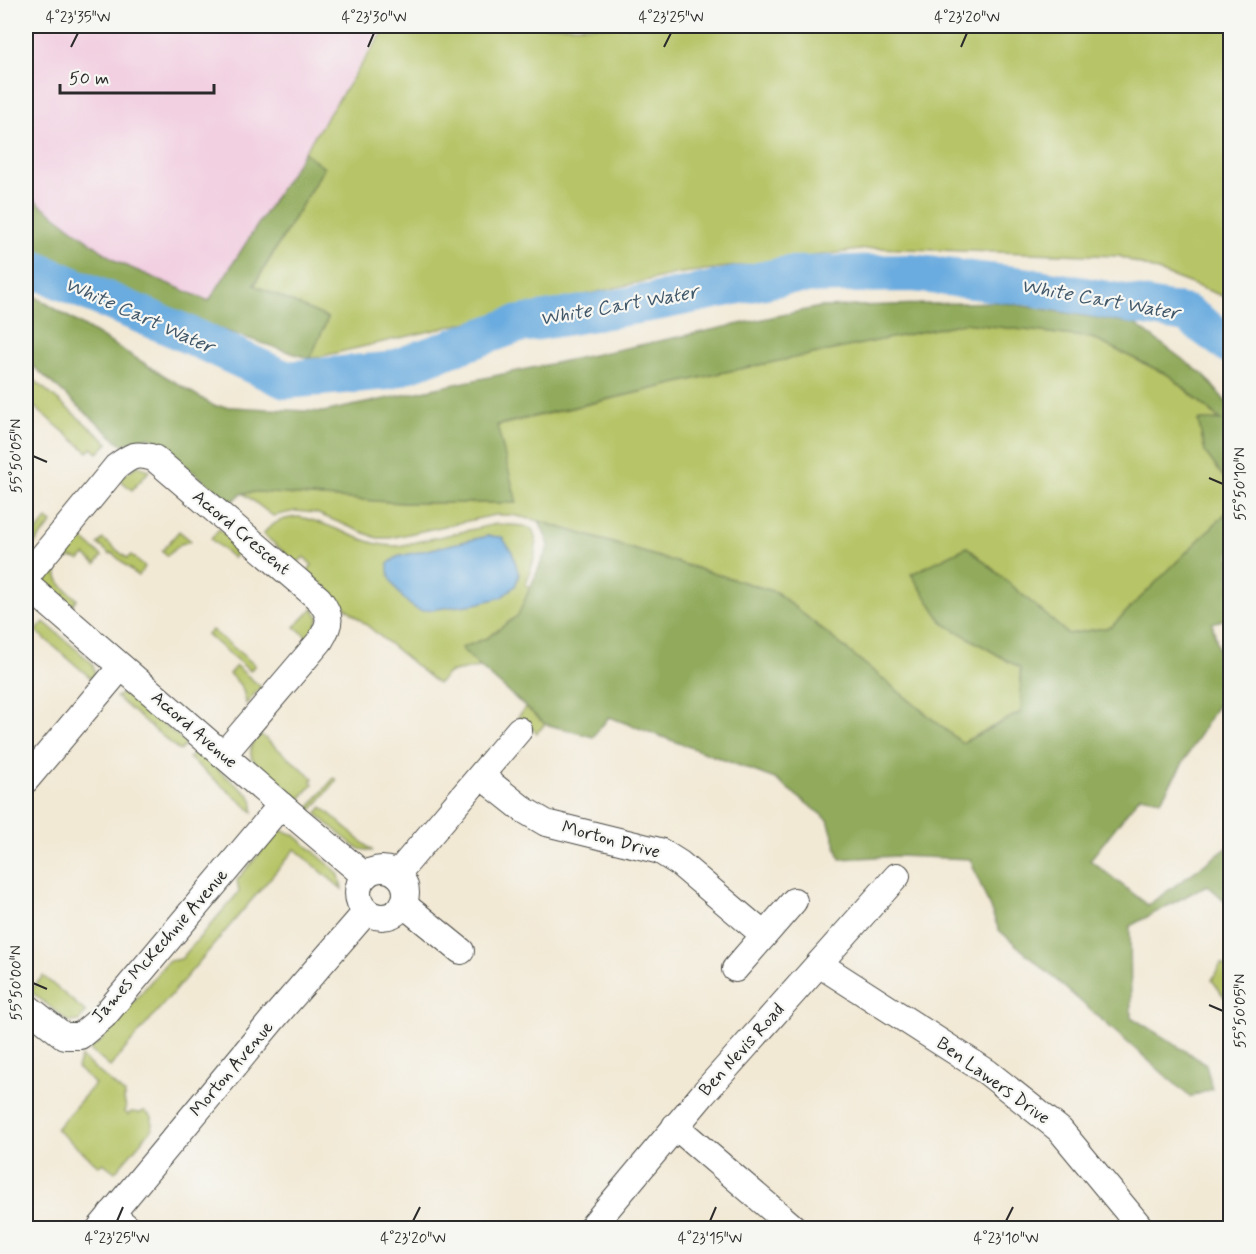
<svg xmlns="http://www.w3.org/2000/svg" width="1256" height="1254" viewBox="0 0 1256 1254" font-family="Mynerve,sans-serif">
<rect width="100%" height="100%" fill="#f6f6f2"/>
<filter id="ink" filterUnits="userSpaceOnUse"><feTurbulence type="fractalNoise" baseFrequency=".0167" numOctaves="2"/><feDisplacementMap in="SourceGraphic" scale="12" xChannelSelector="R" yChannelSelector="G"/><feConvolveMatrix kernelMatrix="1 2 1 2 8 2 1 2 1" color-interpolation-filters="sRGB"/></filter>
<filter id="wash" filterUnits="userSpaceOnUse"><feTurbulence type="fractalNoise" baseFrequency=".008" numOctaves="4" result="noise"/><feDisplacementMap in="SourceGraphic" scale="24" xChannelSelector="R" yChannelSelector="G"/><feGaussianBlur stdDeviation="1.35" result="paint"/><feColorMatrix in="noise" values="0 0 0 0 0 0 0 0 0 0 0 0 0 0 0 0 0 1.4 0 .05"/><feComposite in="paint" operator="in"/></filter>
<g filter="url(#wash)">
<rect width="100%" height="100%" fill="#f2e9d5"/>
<!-- built -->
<path fill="#f2cfe1" d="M26 26H384L209 301 117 262 26 194Z"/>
<!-- green -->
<g fill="#b7c568" stroke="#71784a" stroke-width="1.5" fill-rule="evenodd">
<path d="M387 26H1230V302L1225 297 1119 256 875 248 675 274 310 359 328 318 254 286 324 168 304 152Z"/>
<path d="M964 323 1092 338 1170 376 1221 421 1199 420 1205 452 1230 486V509L1111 627 1068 634 967 547 943 623 1020 668 1021 712 962 743 776 592 539 521 512 515H495L390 538H377L316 513 296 511 273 516 243 493 259 492 402 503H516L496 426 725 372Z"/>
<path d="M26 373 108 443 98 453 92 448 88 452 26 400Z"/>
<path d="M137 466 150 470 132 490 119 479Z"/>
<path d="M299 517C334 523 363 547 399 546L496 524 524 526 532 529C542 545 530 569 526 585L530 587 519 615 487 638 462 648 480 667 448 673 438 684 340 603 331 592 307 572 312 565 304 557 297 563 263 534C273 522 283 518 299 517ZM488 536 512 552 519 575 515 586 388 564 397 557Z"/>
<path d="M47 519 52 523 26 553V544Z"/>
<path d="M219 529 242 548 233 558 211 539Z"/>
<path d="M179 531 191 541 181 544 167 556 162 551Z"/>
<path d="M79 536 102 556 96 564 85 555 80 560C77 559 73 557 70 558 60 559 53 573 59 581 63 588 71 594 77 599L71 607 45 584 46 578Z"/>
<path d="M103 539 127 558 131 555 145 567 138 576 112 553 110 554 98 544Z"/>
<path d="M313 608 319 617 310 639 295 627Z"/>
<path d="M44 622 92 663 95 672 92 679 36 631Z"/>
<path d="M212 630 255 665 250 671 207 635Z"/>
<path d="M236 666 261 687 246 704C244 688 241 684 229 674Z"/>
<path d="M123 693 187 743 180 751 116 697Z"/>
<path d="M526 707 545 724 537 733 518 717Z"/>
<path d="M260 734 313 778 311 782 313 784 300 799 252 759C249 746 251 744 260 734Z"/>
<path d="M195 751 250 796 253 802V812L189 758Z"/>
<path d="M334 778 337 780 312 810 309 807Z"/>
<path d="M322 807 370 849 373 851 360 849 353 845 316 814Z"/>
<path d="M282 831 293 834 334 869 339 875 342 889 295 849 110 1067 89 1049 100 1042 168 961 181 959 239 892 237 880 277 833Z"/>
<path d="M1221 964 1230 968V1005L1212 980Z"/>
<path d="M43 976 86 1012 79 1021 69 1022 30 991Z"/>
<path d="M81 1057 125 1094 124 1099 126 1108 124 1111 128 1115 131 1112 140 1113 144 1111 152 1117V1129L115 1172 103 1163 99 1166 56 1129 95 1084 77 1068Z"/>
</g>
<!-- forest -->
<g fill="#91aa5c" stroke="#5e6a44" stroke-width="1.5">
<path d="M304 152 324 168 254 285 328 318 310 359 109 292 26 249V194L117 262 209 301Z"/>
<path d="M26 291 214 406 323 412 820 307 999 302 1135 324 1205 376 1230 407V486L1205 452 1198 420H1221L1170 376 1092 338 964 323 725 372 497 425 517 503H402L259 492 243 493 231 502 149 437 122 445 26 360Z"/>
<path d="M1230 509V618L1212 623 1228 687 1161 800 1140 796 1090 860 1148 905 1230 846V905L1207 885 1130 926 1131 1017 1206 1064 1212 1089 1190 1097 999 930 970 859 897 856 840 859 828 820 775 779 609 717 593 737 545 724 480 667 461 648 487 638 518 615 549 545 539 521 776 592 962 743 1021 712 1020 668 943 623 911 574 967 547 1068 634 1111 627Z"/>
</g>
<!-- water -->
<path fill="#6bacdf" stroke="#4b6c85" stroke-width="1.5" d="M488 536 502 537 512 552 519 575 515 586 502 597 476 604 421 611C406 606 386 581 388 564L397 557Z"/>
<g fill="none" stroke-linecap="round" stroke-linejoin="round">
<!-- river -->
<path stroke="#6bacdf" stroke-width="38" d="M26 266 180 331 286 380 388 371 515 325 655 302 789 275 912 273 1032 287 1187 314 1230 345"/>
</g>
</g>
<g filter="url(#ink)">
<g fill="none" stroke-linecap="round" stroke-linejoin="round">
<defs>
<g id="street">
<path d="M26 577 116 467C132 455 135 453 154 458L319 599C332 616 331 623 320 641L223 755"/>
<path d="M26 584 281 805 365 876"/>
<path d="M481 776 524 810 546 823 660 851 679 863 764 935"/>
<path d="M26 780 121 667"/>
<circle cx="382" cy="893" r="24"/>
<path d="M397 874 519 730"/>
<path d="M403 904 461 951"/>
<path d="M819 964 987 1072 1060 1130 1141 1228"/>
<path d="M735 969 794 901"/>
<path d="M26 1006 64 1036H80L104 1016 281 805"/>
<path d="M675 1126 794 1228"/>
<path d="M111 1214 128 1228"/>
<path d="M100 1228 274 1018 366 912"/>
<path d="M591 1228 703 1094 897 876"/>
</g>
</defs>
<!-- street casing -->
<use href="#street" stroke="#494844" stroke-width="28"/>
<!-- street -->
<use href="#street" stroke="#fff" stroke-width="26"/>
</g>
</g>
<!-- ticks -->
<path fill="none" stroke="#2b2b2b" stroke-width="2" d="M71 47 78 33M368 47 374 33M664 47 671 33M961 47 967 33M33 456 47 462M1209 478 1223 484M33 983 47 989M1209 1005 1223 1011M117 1221 123 1207M413 1221 420 1207M710 1221 716 1207M1006 1221 1013 1207"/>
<g text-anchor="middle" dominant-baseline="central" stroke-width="4.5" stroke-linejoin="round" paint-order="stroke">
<!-- street labels -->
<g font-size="18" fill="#2b2b2b" stroke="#f6f6f2">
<text transform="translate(241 533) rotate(40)">Accord Crescent</text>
<text transform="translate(194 730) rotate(41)">Accord Avenue</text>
<text transform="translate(611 840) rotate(15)">Morton Drive</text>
<text transform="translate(160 946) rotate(-49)">James McKechnie Avenue</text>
<text transform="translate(742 1050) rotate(-48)">Ben Nevis Road</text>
<text transform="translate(232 1069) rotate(-50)">Morton Avenue</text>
<text transform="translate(993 1081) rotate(36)">Ben Lawers Drive</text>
</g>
<!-- water labels -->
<g font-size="20" font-style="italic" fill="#41586a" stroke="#f6f6f2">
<text transform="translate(1100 300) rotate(10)">White Cart Water</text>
<text transform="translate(619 306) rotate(-10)">White Cart Water</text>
<text transform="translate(139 316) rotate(24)">White Cart Water</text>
</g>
</g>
<!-- margin -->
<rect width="1256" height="1254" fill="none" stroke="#f6f6f2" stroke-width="66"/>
<!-- scale -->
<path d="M60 84v9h154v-9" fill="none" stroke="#2b2b2b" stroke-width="3"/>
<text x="69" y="84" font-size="18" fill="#2b2b2b" stroke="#f6f6f2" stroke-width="4.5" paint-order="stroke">50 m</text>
<rect x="33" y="33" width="1190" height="1188" fill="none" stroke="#2b2b2b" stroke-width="2"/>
<g font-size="15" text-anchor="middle" fill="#2b2b2b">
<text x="78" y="22">4°23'35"W</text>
<text x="374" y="22">4°23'30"W</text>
<text x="671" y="22">4°23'25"W</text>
<text x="967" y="22">4°23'20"W</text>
<text transform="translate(16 456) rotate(-90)" y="5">55°50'05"N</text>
<text transform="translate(1240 484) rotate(-90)" y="5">55°50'10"N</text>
<text transform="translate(16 983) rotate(-90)" y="5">55°50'00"N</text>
<text transform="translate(1240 1011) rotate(-90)" y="5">55°50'05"N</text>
<text x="117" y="1243">4°23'25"W</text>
<text x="413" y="1243">4°23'20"W</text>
<text x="710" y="1243">4°23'15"W</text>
<text x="1006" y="1243">4°23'10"W</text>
</g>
</svg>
